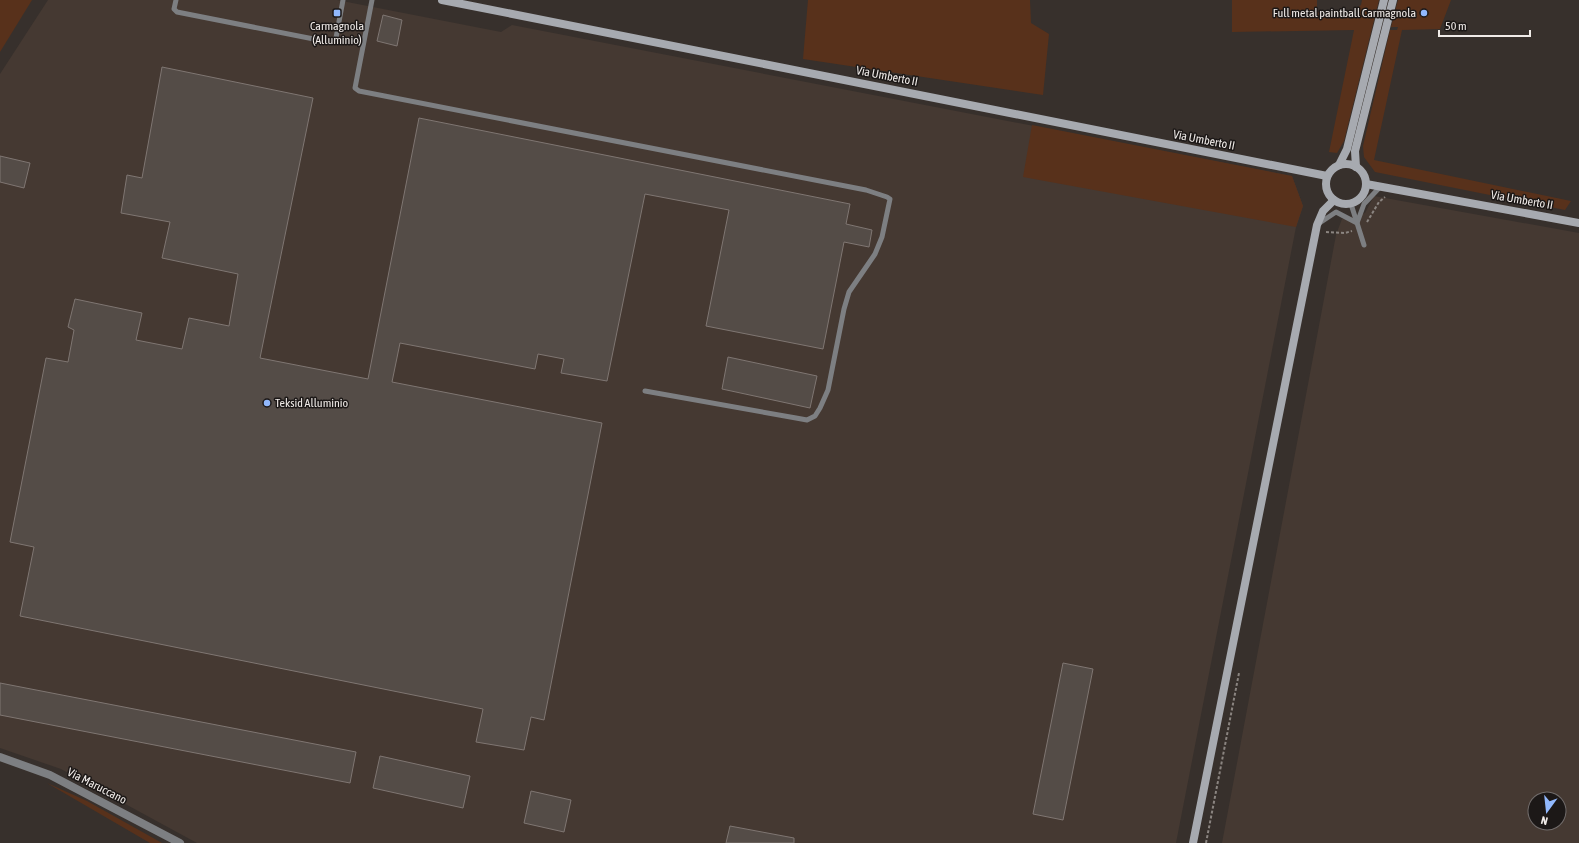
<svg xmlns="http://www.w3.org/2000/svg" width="1579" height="843" viewBox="0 0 1579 843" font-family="'Asap Condensed',sans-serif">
<rect width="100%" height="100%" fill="#37302c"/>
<!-- built -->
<g fill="#453932" fill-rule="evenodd">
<path d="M48 0H337L501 32 512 25 1292 176 1303 206 1296 227 1176 843H197L61 769 0 748V74Z"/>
<path d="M1374 196 1579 233V843H1222L1336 235 1342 219 1365 213ZM1535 799H1559V823H1535Z"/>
</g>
<!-- green -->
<g fill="#58311b">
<path d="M0 0H32L0 52Z"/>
<path d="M808 0H1030L1031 23 1049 34 1043 95 803 59Z"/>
<path d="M1232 0H1317V12L1343 19 1361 5 1362 0H1379L1344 141 1337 153 1329 152 1354 30 1232 32Z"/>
<path d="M1398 0H1451L1440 29 1402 30 1374 160 1571 201 1565 210 1375 172 1364 157 1363 146 1390 30H1397L1398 27H1391Z"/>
<path d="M1032 125 1292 176 1303 206 1296 227 1023 177Z"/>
<path d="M47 783 87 801 162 843H150Z"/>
</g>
<!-- building -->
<g fill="#544c47" stroke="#7f7672">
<path d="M383 15 402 20 397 46 377 41Z"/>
<path d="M162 67 313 98 260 358 368 379 419 118 850 204 846 224 872 230 869 247 844 242 823 349 706 326 729 210 645 194 607 381 561 373 564 359 538 354 535 369 400 343 392 382 602 423 544 720 531 717 524 750 476 742 483 709 20 616 34 547 10 542 46 358 68 362 74 330 68 327 75 299 142 313 136 340 182 349 189 318 229 326 238 274 162 258 170 222 121 213 127 175 142 178Z"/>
<path d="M0 156 30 163 24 188 0 182Z"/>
<path d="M728 357 817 376 810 408 722 389Z"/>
<path d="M1063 663 1093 669 1063 820 1033 814Z"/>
<path d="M0 683 356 752 350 783 0 715Z"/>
<path d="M380 756 470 776 463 808 373 788Z"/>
<path d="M531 791 571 800 564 832 524 823Z"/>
<path d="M730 826 794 838V843H726Z"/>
</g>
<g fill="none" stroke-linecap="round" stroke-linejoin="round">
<!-- path -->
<g stroke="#8b8581" stroke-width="2" stroke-dasharray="3 2" stroke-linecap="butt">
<path d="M1367 222 1379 202 1385 197"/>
<path d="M1326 232 1345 233 1352 231"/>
<path d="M1206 843 1239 673"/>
</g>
<!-- lane -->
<g stroke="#7d7f82" stroke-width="5">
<path d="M176 0 174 9 177 12 329 42 332 41 336 38 343 0"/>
<path d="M372 0 355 88 359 91 866 190 887 197 890 199 882 237 875 254 849 292 844 309 828 390 820 408 815 416 807 420 796 418 645 391"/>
<path d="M1351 204 1364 245"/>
<path d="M1318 224 1336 212 1357 223 1364 204 1380 187"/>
</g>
<!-- street -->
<path stroke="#7d7f82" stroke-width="8" d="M0 757 50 775 180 843"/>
<!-- secondary -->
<g stroke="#a7aab0" stroke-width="8">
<path d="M442 0 1327 176"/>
<circle cx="1346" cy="184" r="20"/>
<path d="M1339 165 1347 149 1384 0"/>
<path d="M1356 167 1355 151 1393 0"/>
<path d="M1366 184 1579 223"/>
<path d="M1193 843 1317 225 1323 211 1334 200"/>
</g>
</g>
<!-- markers -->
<g fill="#91b8fd" stroke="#1c1817" stroke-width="1.5">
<rect x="333" y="9" width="8" height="8" rx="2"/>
<circle cx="1424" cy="13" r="4"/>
<circle cx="267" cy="403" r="4"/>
</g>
<g text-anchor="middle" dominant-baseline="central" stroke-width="3" stroke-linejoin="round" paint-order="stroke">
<!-- poi labels -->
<g font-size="12" fill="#f0ebe8" stroke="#1c1817" text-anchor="end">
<text x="1416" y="13">Full metal paintball Carmagnola</text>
<text x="337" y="26" text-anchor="middle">Carmagnola<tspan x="337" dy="14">(Alluminio)</tspan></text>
<text x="275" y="403" text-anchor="start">Teksid Alluminio</text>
</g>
<!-- street labels -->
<g font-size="12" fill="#f0ebe8" stroke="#1c1817">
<text transform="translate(887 76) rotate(11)">Via Umberto II</text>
<text transform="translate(1204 140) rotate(11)">Via Umberto II</text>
<text transform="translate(1522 200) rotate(10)">Via Umberto II</text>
<text transform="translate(97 786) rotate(27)">Via Maruccano</text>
</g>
</g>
<!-- north arrow -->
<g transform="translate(1547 811) rotate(195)"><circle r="19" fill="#1c1817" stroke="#716c6b"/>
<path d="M0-3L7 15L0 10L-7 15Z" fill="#91b8fd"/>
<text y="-6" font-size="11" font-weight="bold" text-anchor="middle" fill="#f0ebe8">N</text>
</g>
<!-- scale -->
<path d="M1439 30v6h91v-6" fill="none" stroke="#f0ebe8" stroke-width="2"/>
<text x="1445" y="30" font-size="12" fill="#f0ebe8" stroke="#1c1817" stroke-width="3" paint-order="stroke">50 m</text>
</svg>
